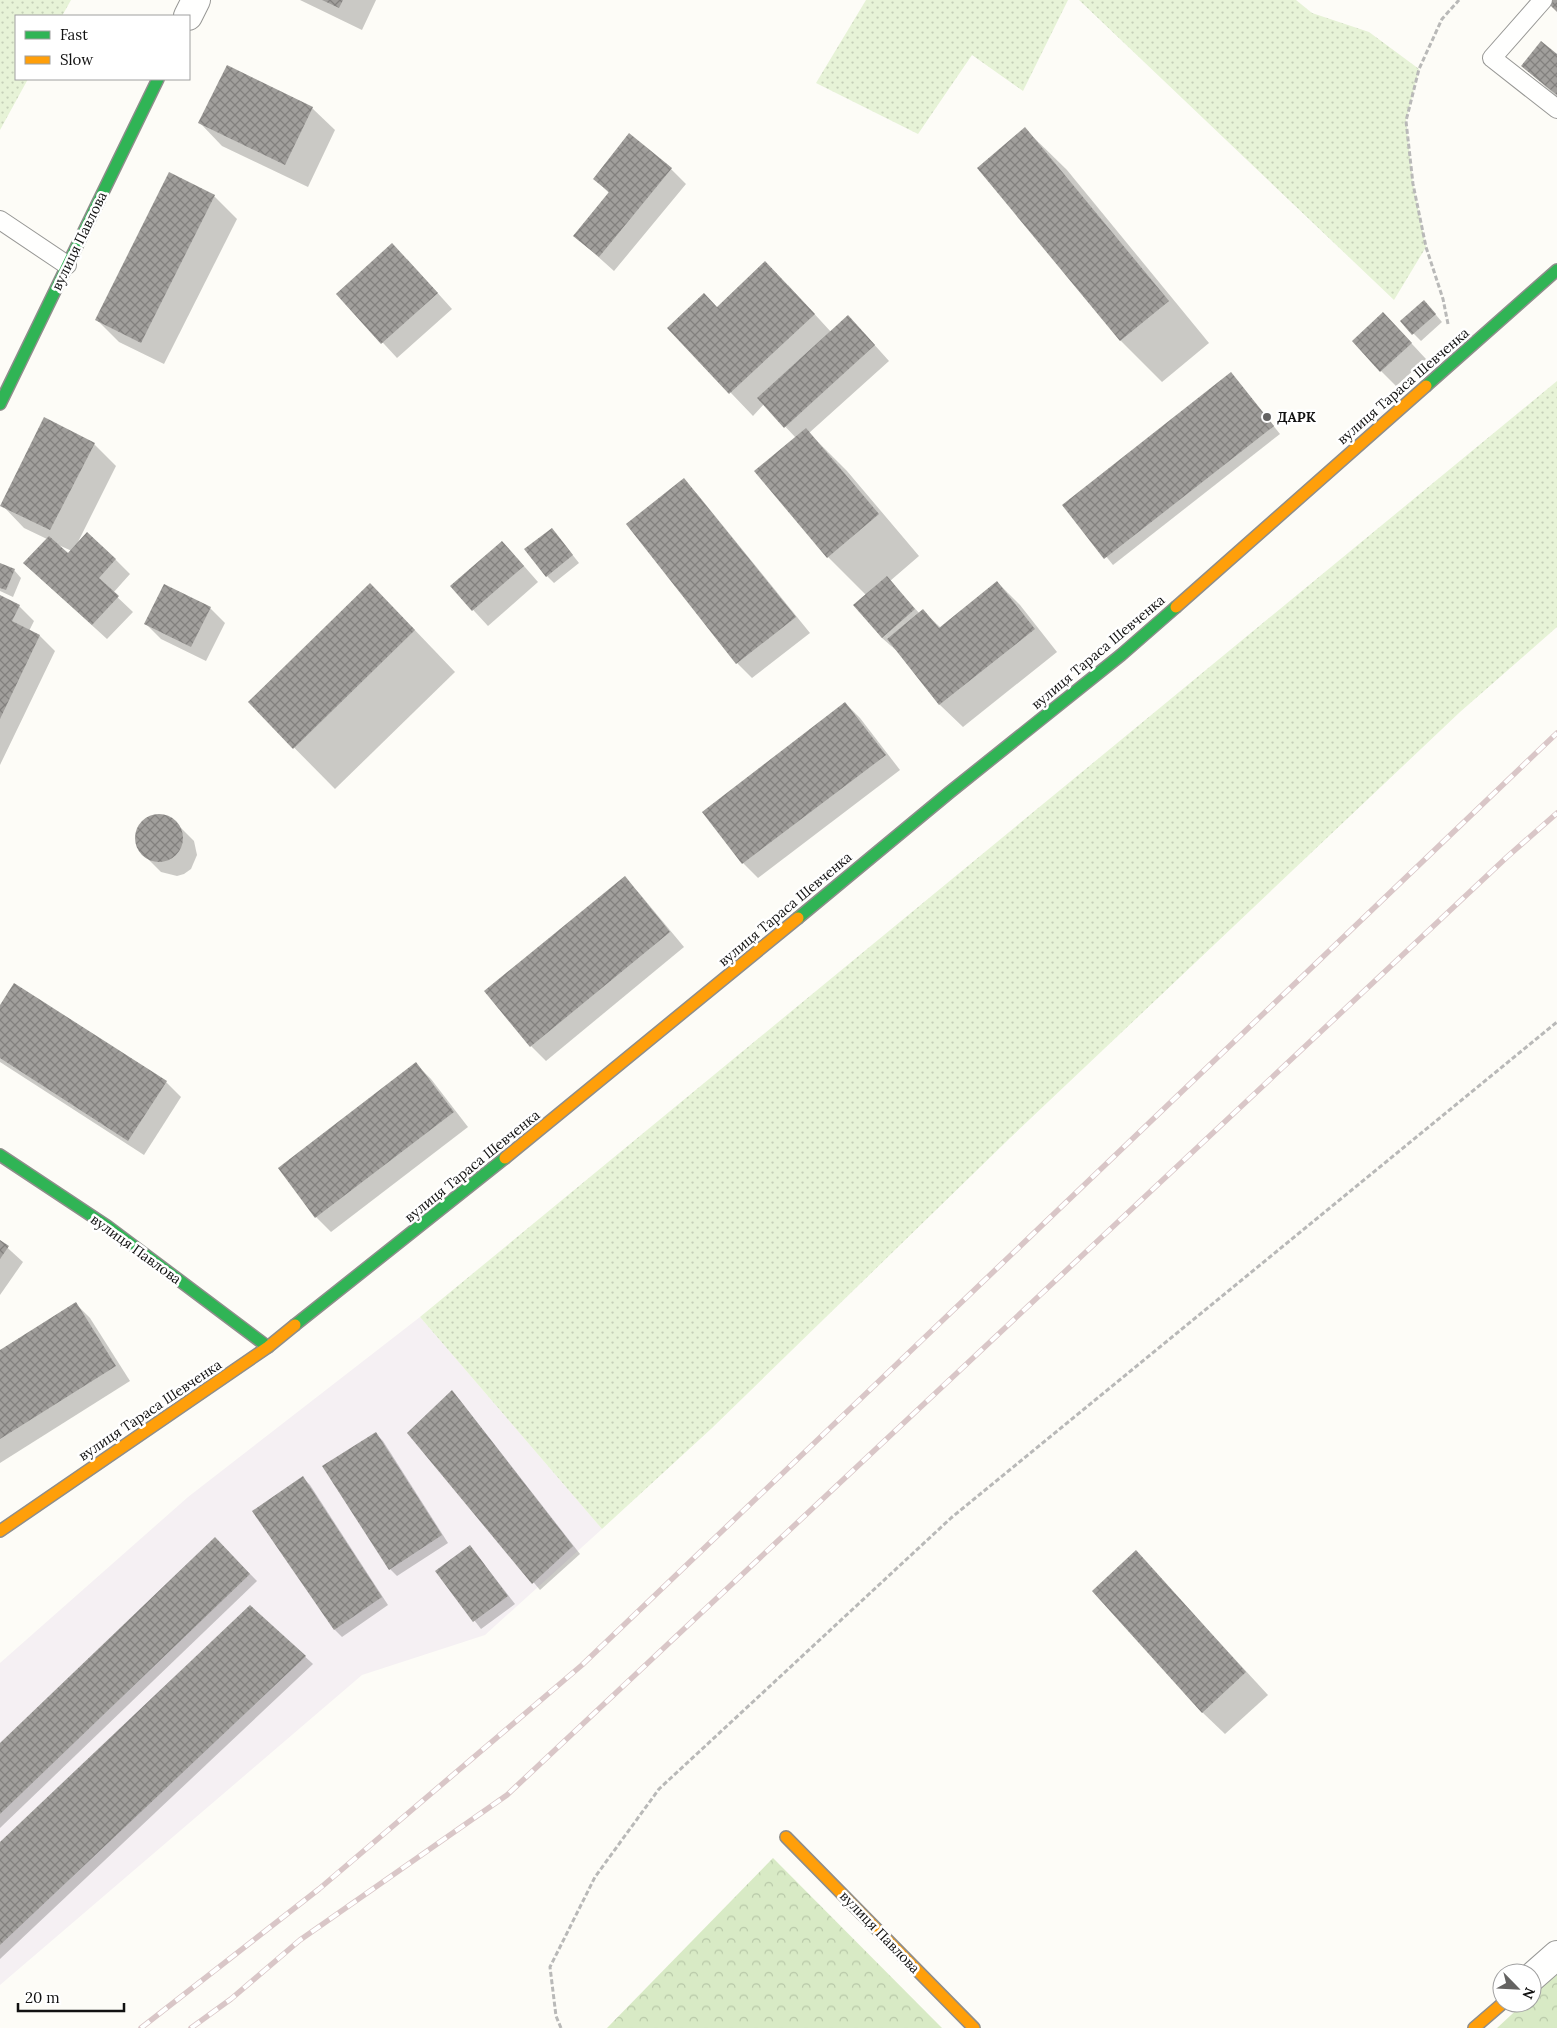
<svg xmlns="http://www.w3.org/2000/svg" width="1557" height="2028" viewBox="0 0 1557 2028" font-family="Lora,serif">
<defs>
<pattern id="forest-crowns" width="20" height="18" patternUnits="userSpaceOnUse" patternTransform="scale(1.25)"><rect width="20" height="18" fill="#d8eac5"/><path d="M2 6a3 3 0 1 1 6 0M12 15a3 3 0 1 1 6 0" fill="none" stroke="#b8c8a8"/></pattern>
<pattern id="garden-dots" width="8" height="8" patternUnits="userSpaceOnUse" patternTransform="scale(1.25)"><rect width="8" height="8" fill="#e7f3d7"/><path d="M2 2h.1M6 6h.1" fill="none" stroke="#c5cfb8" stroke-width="1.8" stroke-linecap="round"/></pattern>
<pattern id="building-cross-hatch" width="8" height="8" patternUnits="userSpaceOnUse" patternTransform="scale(1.25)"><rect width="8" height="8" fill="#a19f9c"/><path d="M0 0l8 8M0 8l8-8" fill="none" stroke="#82807e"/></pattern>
</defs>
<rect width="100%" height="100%" fill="#fdfcf7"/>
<!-- industrial -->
<path fill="#f5f0f3" d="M420 1317 602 1529 485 1635 362 1675 0 1985V1663L188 1497Z"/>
<!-- forest -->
<g fill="url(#forest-crowns)">
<path d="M773 1858 942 2028H607Z"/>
<path d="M1557 1973V2028H1497L1524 2003H1532V1996Z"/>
</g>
<!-- garden -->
<g fill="url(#garden-dots)">
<path d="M0 0H71L62 16H16V79H28L0 130Z"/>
<path d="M866 0H1068L1023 91 972 55 918 134 816 83Z"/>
<path d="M1079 0H1296L1312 13 1369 32 1419 69 1406 121 1413 184 1426 247 1394 300Z"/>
<path d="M1557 381V627L1460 712 1010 1138 712 1428 602 1529 420 1317Z"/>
</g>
<!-- shadow -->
<g fill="#0003" fill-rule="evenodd">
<path d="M300 0H376L362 30Z"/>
<path d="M1557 55V97L1522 66Z"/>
<path d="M312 108 335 130 308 187 222 146 200 123Z"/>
<path d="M1025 129 1067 170 1209 343 1162 382 1121 341Z"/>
<path d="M671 169 686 184 614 271 575 236 610 194 594 178Z"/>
<path d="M170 174 214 196 237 219 164 364 119 342 96 319Z"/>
<path d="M407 259 452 309 397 358 338 294Z"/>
<path d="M788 285 831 332H863L889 361 809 433 847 471 919 556 890 581 920 614 923 611 941 628 997 582 1020 605 1057 652 963 727 940 705 898 652 882 638 855 605 866 595 828 557 796 438 764 404 753 416 669 328 718 308Z"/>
<path d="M1431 309 1442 322 1421 341 1402 322Z"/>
<path d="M1398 329 1426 359 1396 386 1381 371Z"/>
<path d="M1231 373 1280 434 1113 565 1064 505Z"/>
<path d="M94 444 116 466 77 544 115 559 130 574 113 593 133 612 107 639 40 578 47 539 24 528 2 505ZM56 544 72 551 68 555Z"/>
<path d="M684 480 698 495 810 633 752 678 737 663Z"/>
<path d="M552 529 579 563 554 583 547 576Z"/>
<path d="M517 558 538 582 488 626 452 587Z"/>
<path d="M0 564 14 570 21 578 13 597 0 591Z"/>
<path d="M0 597 19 606 34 621 29 631 40 636 55 651 0 765Z"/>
<path d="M210 608 225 623 206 661 161 639 146 624Z"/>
<path d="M411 626 455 672 335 789 249 702Z"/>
<path d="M845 703 860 718 900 770 758 878 743 863 704 812Z"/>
<path d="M153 815 167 816 173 820 194 841 197 855 191 869 184 874 177 876 161 872 140 851 136 844V836L141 823Z"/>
<path d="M624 878 639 893 684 947 546 1061 531 1046Z"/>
<path d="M0 1008 166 1082 181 1097 144 1155 0 1062Z"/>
<path d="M416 1064 431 1079 468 1127 331 1232 316 1217Z"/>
<path d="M0 1241 23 1262 0 1295Z"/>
<path d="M75 1303 90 1318 130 1381 0 1463V1351Z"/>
<path d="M459 1399 580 1554 540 1590 409 1433Z"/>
<path d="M376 1434 383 1441 448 1543 397 1576 390 1569Z"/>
<path d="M303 1478 310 1485 388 1605 342 1637 335 1630 254 1512Z"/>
<path d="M215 1538 257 1581 0 1828V1745Z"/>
<path d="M470 1546 515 1604 481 1629 436 1571Z"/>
<path d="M1136 1552 1268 1695 1225 1734 1202 1712Z"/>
<path d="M250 1606 313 1664 0 1959V1844Z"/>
</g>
<!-- building -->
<g fill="url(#building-cross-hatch)">
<path d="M322 0H343L339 8Z"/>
<path d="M1545 0H1557V12Z"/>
<path d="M1541 41 1557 54V95L1521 66Z"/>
<path d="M227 65 313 107 285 165 198 123Z"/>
<path d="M1025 127 1169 301 1120 341 977 168Z"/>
<path d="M629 133 672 168 599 257 573 236 609 192 593 179Z"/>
<path d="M169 172 215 195 141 343 95 320Z"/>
<path d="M392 243 438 293 381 344 336 294Z"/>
<path d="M765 261 815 314 729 394 667 328 704 293 717 307Z"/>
<path d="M1424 300 1436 314 1412 335 1400 321Z"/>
<path d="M1383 312 1412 343 1380 372 1352 341Z"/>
<path d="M848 315 875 345 784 428 757 398Z"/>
<path d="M1231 372 1274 426 1104 559 1062 505Z"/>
<path d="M44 417 95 443 50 530 0 506Z"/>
<path d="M806 428 879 514 827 558 754 471Z"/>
<path d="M684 478 796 617 736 664 626 524Z"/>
<path d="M552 528 573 555 546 577 524 549Z"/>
<path d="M87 532 116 559 99 578 119 596 92 625 23 563 49 536 68 553Z"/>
<path d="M502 541 524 566 472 611 450 586Z"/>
<path d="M0 563 15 569 6 590 0 588Z"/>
<path d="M887 576 915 609 882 638 853 605Z"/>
<path d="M997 581 1035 629 939 705 887 639 923 609 939 628Z"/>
<path d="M370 583 415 630 293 749 248 702Z"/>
<path d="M164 584 211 607 191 647 144 624Z"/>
<path d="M0 595 20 605 12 621 40 635 0 719Z"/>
<path d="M845 702 886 755 742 864 702 812Z"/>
<circle cx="159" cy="838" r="24"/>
<path d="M625 876 670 932 530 1047 484 991Z"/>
<path d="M14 983 167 1081 128 1141 0 1058V1005Z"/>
<path d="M416 1062 454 1112 315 1218 278 1168Z"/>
<path d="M0 1240 9 1246 0 1259Z"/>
<path d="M76 1302 116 1366 0 1439V1350Z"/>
<path d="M452 1390 573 1546 532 1584 407 1433Z"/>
<path d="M376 1432 442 1535 389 1570 322 1466Z"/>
<path d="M303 1476 382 1597 334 1630 252 1511Z"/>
<path d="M215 1537 250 1574 0 1814V1743Z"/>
<path d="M470 1545 508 1596 473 1622 435 1571Z"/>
<path d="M1136 1550 1246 1672 1202 1713 1092 1591Z"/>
<path d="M250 1605 306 1656 0 1945V1842Z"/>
</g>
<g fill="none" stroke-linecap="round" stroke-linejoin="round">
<defs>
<g id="lane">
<path d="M1543 0 1492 58 1557 109"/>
<path d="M0 220 67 265"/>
</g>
<g id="street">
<path d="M188 16 196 0"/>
<path d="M1532 1977 1557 1955"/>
</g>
<g id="fast">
<path d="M1426 386 1557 270"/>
<path d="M0 404 158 79"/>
<path d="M798 918 950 792 1121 655 1176 607"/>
<path d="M0 1155 107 1226 268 1347"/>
<path d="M295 1325 505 1158"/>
</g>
<g id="slow">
<path d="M1176 607 1426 386"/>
<path d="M505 1158 798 918"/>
<path d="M0 1531 268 1347 295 1325"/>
<path d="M786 1837 974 2028"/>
<path d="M1474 2028 1503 2003"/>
</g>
</defs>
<!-- lane casing -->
<use href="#lane" stroke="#979795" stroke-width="20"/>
<!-- street casing -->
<use href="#street" stroke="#979795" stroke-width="30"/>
<!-- fast casing -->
<use href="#fast" stroke="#8e8d8b" stroke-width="14"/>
<!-- slow casing -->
<use href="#slow" stroke="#8e8d8b" stroke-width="14"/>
<!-- path -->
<g stroke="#b9b9b8" stroke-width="3" stroke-dasharray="5 2.5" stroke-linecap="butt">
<path d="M1448 324 1443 299 1426 247 1413 184 1406 121 1419 69 1442 19 1459 0"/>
<path d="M561 2028 556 2016 550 1967 595 1877 659 1789 951 1518 1557 1022"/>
</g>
<!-- lane -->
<use href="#lane" stroke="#fffffe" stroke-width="18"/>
<!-- street -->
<use href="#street" stroke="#fffffe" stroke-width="28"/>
<!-- fast -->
<use href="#fast" stroke="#30b455" stroke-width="11"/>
<!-- slow -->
<use href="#slow" stroke="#ff9f0a" stroke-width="11"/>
<defs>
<g id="rail">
<path d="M141 2028 319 1889 582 1665 1557 733"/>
<path d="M191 2028 231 1999 300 1940 507 1795 1507 857 1557 813"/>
</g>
</defs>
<!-- rail casing -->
<use href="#rail" stroke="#d9c6c7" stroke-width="5.5"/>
<!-- rail -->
<use href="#rail" stroke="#fff" stroke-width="4" stroke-dasharray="11" stroke-linecap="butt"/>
</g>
<!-- markers -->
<circle fill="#646362" stroke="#fff" stroke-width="2" cx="1267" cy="417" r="5"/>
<g text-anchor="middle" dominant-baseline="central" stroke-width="5" stroke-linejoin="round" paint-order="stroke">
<!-- street labels -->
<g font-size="14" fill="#111" stroke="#fff">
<text transform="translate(79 241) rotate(-64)">вулиця Павлова</text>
<text transform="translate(1403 386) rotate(-41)">вулиця Тараса Шевченка</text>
<text transform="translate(1098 652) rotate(-40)">вулиця Тараса Шевченка</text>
<text transform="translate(785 909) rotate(-40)">вулиця Тараса Шевченка</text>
<text transform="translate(472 1166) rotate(-39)">вулиця Тараса Шевченка</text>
<text transform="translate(136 1249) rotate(36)">вулиця Павлова</text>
<text transform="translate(150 1410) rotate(-34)">вулиця Тараса Шевченка</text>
<text transform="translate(880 1932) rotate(46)">вулиця Павлова</text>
</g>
<!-- poi labels -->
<g font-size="14" font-weight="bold" fill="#111" stroke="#fff" text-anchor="start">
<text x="1277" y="417">ДАРК</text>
</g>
</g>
<!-- legend -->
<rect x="15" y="15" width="175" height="65" fill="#ffffff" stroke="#a0a0a0"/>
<rect x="25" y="31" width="25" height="8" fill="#30b455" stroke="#a0a0a0"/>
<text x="60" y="40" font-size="15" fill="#111111">Fast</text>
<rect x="25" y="56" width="25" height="8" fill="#ff9f0a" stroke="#a0a0a0"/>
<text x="60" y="65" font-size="15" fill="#111111">Slow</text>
<!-- north arrow -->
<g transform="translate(1517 1988) rotate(114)"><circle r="24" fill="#ffffff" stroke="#a0a0a0"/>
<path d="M0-4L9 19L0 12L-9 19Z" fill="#646362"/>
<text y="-8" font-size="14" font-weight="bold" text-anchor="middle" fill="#111111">N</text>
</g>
<!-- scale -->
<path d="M18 2003v8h106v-8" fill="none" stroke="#111111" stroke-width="2.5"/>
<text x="25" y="2003" font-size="15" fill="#111111" stroke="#ffffff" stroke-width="4" paint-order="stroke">20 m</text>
</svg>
